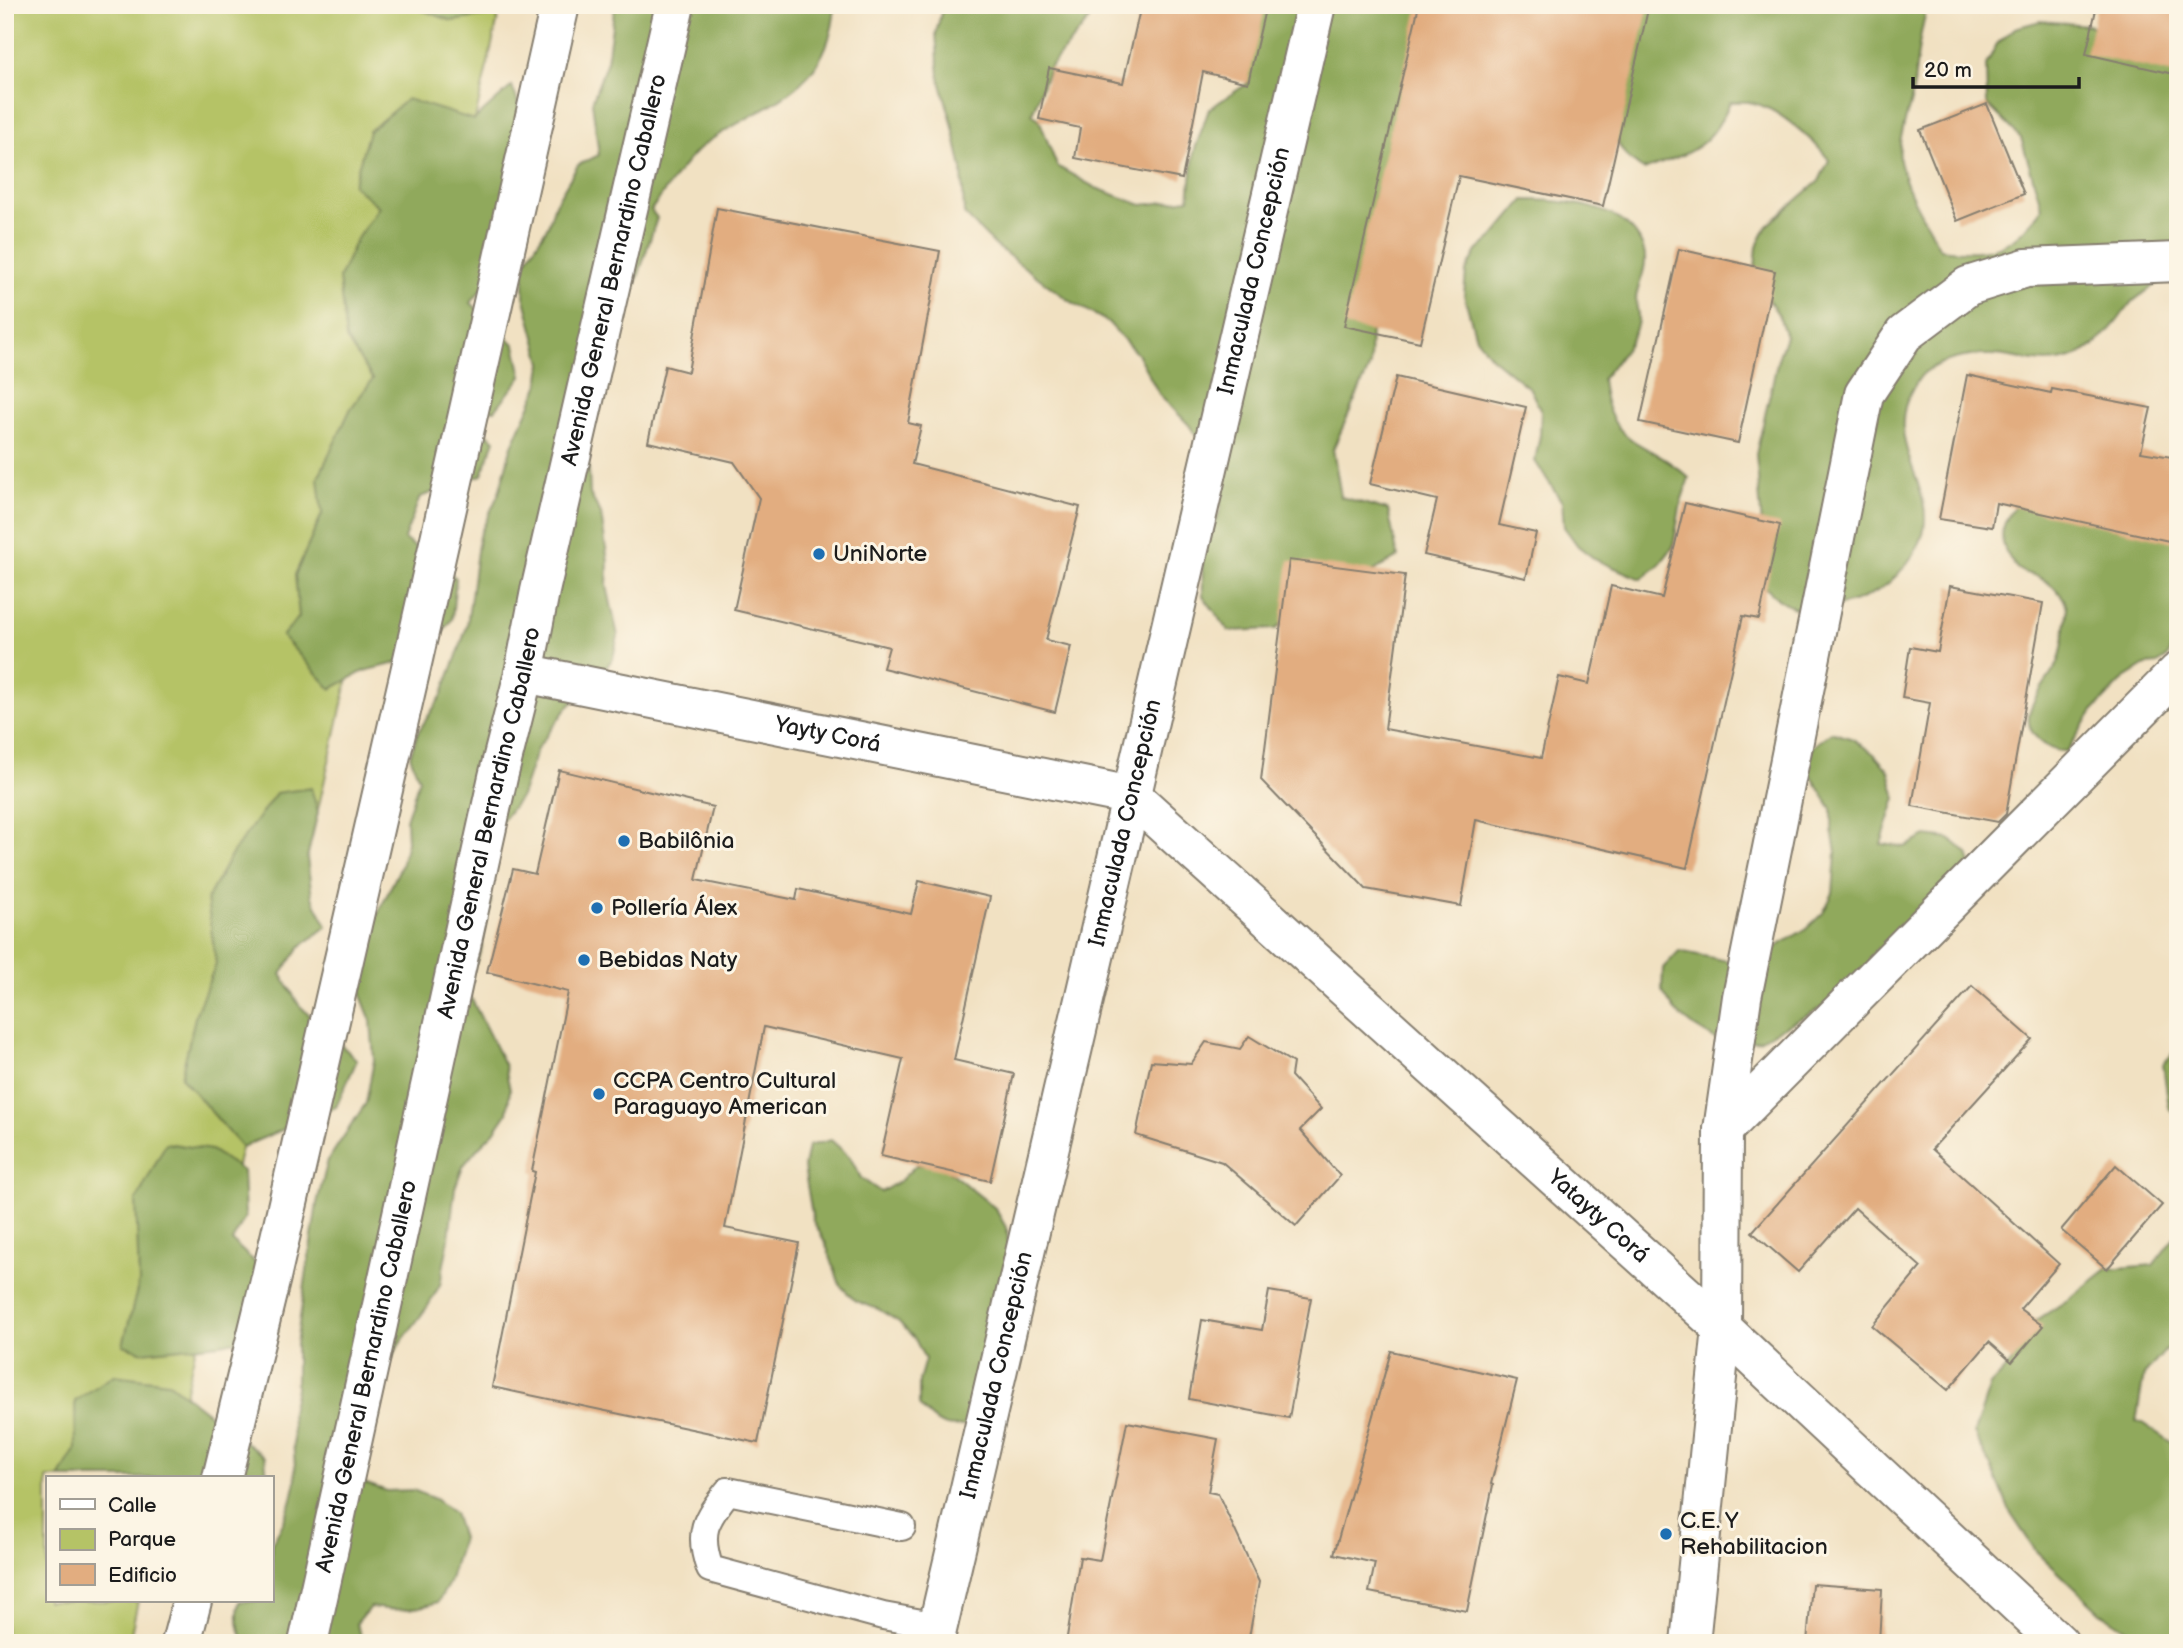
<svg xmlns="http://www.w3.org/2000/svg" width="2183" height="1648" viewBox="0 0 2183 1648" font-family="'Balsamiq Sans',sans-serif">
<rect width="100%" height="100%" fill="#fcf5e5"/>
<filter id="ink" filterUnits="userSpaceOnUse"><feTurbulence type="fractalNoise" baseFrequency=".0143" numOctaves="2"/><feDisplacementMap in="SourceGraphic" scale="14" xChannelSelector="R" yChannelSelector="G"/><feConvolveMatrix kernelMatrix="1 2 1 2 8 2 1 2 1" color-interpolation-filters="sRGB"/></filter>
<filter id="wash" filterUnits="userSpaceOnUse"><feTurbulence type="fractalNoise" baseFrequency=".00686" numOctaves="4" result="noise"/><feDisplacementMap in="SourceGraphic" scale="28" xChannelSelector="R" yChannelSelector="G"/><feGaussianBlur stdDeviation="1.57" result="paint"/><feColorMatrix in="noise" values="0 0 0 0 0 0 0 0 0 0 0 0 0 0 0 0 0 1.4 0 .05"/><feComposite in="paint" operator="in"/></filter>
<g filter="url(#wash)">
<rect width="100%" height="100%" fill="#f1e1c2"/>
<!-- green -->
<path fill="#b5c366" stroke="#687041" stroke-width="2" d="M5 5H501L166 1478H47V1601H138L129 1643H5Z"/>
<!-- forest -->
<g fill="#90a95b" stroke="#56623c" stroke-width="2">
<path d="M417 5H516L511 12 452 21 416 8Z"/>
<path d="M615 5H835C830 92 765 102 706 143 688 156 665 191 651 210L657 218 635 286 624 306 585 447 589 470 590 494 601 514 608 562 607 586 618 636 613 658 599 677 566 709 537 749 521 796 492 834 487 880 491 904 484 926 481 951 472 972 470 996 505 1066 510 1090 507 1113 494 1132 478 1148 463 1166 455 1188 449 1238 440 1285 428 1306 399 1345 389 1364 362 1458 364 1483 387 1491 413 1490 435 1499 454 1513 462 1538 449 1583 438 1602C412 1611 396 1611 370 1607L356 1624 364 1643H245C238 1630 236 1615 240 1601H271V1544L281 1527 291 1503 296 1481 291 1412 296 1388V1344L317 1203 328 1160 366 1103 374 1060 371 1021 362 998 359 977 369 932 401 866 407 842 406 820 419 779 410 756 418 732 442 695 459 650 467 626 479 536 499 493 511 448 539 386 542 363 524 296V264L548 226 555 204 578 165 599 155 592 102 607 61Z"/>
<path d="M943 5H1088L1089 20 1049 68 1032 114 1039 119 1057 166 1096 188 1142 205 1189 199 1194 152 1209 109 1248 83 1250 39 1267 5H1422L1371 317 1370 366 1333 449 1341 497 1388 510 1398 557 1356 581 1309 599 1276 629 1229 631 1203 596 1202 552 1221 509 1214 463 1189 425 1159 394 1138 355 1108 322 1068 300 996 246 964 214 962 169 952 123 939 77 936 33Z"/>
<path d="M1618 5H1928C1919 34 1917 62 1913 91 1909 116 1895 140 1901 165 1908 196 1927 222 1940 249 1992 255 2010 251 2042 208L2021 138 1987 104 1986 65 1997 44 2015 28 2040 21 2089 25 2178 66V268C2163 281 2145 291 2131 303 2126 308 2122 314 2118 320 2103 339 2088 354 2064 360 2038 366 2015 355 1990 355 1970 354 1940 360 1924 373 1919 377 1915 385 1912 390 1882 442 1936 487 1923 534 1920 546 1912 557 1905 566 1882 596 1853 604 1818 610 1789 615 1768 592 1752 572L1762 527 1756 454 1778 359 1786 336 1778 314 1765 294 1755 269 1757 246 1767 226 1819 181 1829 160C1814 140 1778 108 1753 103 1746 101 1737 102 1730 102 1710 150 1690 152 1644 170L1626 156 1613 136Z"/>
<path d="M512 86 530 135 501 264 471 303 515 345 522 376 495 410 455 408 495 440 482 475 420 497 404 539 456 578 452 619 439 637 413 659 364 671 331 689 282 636 299 617 295 575 322 514 318 478 351 408 373 379 346 339 339 278 356 240 379 207 353 185 369 131 407 99 474 120Z"/>
<path d="M1524 200C1564 200 1631 205 1644 251 1648 265 1640 280 1637 293 1634 302 1639 311 1638 320 1635 342 1615 362 1602 379 1609 450 1646 437 1689 478L1681 502 1673 547 1659 565 1641 579 1596 560 1578 546 1564 527 1562 502 1535 461 1540 435 1541 411 1530 389 1491 357 1476 338 1464 295 1466 271 1477 251 1494 236Z"/>
<path d="M2016 504 2178 539V632L2168 656 2158 664 2146 665 2125 678 2093 711 2067 751C2055 752 2048 748 2039 740 2010 715 2050 683 2059 660 2062 652 2066 622 2067 612 2068 597 2051 583 2038 577 2032 574 2024 574 2018 569 2014 566 2012 561 2009 557 1996 536 2003 522 2016 504Z"/>
<path d="M1831 732 1853 739 1874 754 1889 771 1896 798 1881 844 1905 847 1926 836 1950 839 1968 854 1975 876 1842 997 1759 1040 1737 1043 1715 1039 1695 1027 1675 1011 1662 991 1663 968 1679 951 1747 965 1807 928 1823 913 1833 893 1836 852 1832 831V809L1807 769 1812 747Z"/>
<path d="M311 788 318 812 307 858 312 897 327 926 300 947 281 974 299 1005 357 1060 336 1107 242 1147 181 1077 196 1013 216 964 207 899 232 854 276 793Z"/>
<path d="M2178 1048V1117L2169 1108 2163 1064Z"/>
<path d="M831 1140 850 1157 861 1178 881 1192 901 1180 916 1165 940 1164 995 1208 1007 1229 1009 1253 979 1422C948 1430 941 1430 919 1405V1381L925 1359 915 1339 899 1322 878 1309 855 1301 840 1285 825 1242 813 1221 804 1167 808 1146Z"/>
<path d="M166 1143 211 1150 243 1171 245 1217 232 1241 271 1277 278 1332 221 1344 143 1352 123 1345 139 1282 136 1201Z"/>
<path d="M2178 1233V1336L2144 1375 2136 1422 2142 1423 2178 1447V1643H2149L2137 1636 2100 1612 2036 1551 2011 1514 1995 1475 1974 1433 1990 1385 2012 1362 2031 1324 2069 1299 2107 1269 2153 1265Z"/>
<path d="M114 1375 168 1382 265 1457 267 1478H59L76 1448 75 1401Z"/>
</g>
<g id="blocks">
<!-- building -->
<g fill="#e2ad80">
<path d="M1141 5H1266L1248 83 1203 72 1182 179 1075 158 1080 128 1039 119 1049 68 1123 83Z"/>
<path d="M1419 5H1649L1603 206 1459 176 1420 342 1344 326Z"/>
<path d="M2097 5H2178V75L2086 54Z"/>
<path d="M1987 104 2024 194 1957 221 1920 130Z"/>
<path d="M717 208 940 251 908 423 921 426 912 464 1080 507 1046 640 1071 646 1055 712 883 668 889 647 734 610 759 498 734 462 648 442 665 366 688 372Z"/>
<path d="M1679 249 1775 271 1738 443 1640 422Z"/>
<path d="M1967 375 2051 393 2052 389 2151 408 2141 452 2178 458V543L1996 503 1992 527 1939 519Z"/>
<path d="M1396 377 1526 407 1499 525 1536 533 1526 578 1424 555 1437 500 1370 484Z"/>
<path d="M1685 503 1780 525 1759 619 1743 616 1687 868 1476 820 1461 906 1366 889 1261 780 1289 560 1405 575 1385 729 1541 758 1559 677 1589 684 1611 586 1662 598Z"/>
<path d="M1950 586 2043 603 2006 814 1998 822 1912 806 1930 703 1902 698 1910 647 1938 652Z"/>
<path d="M559 770 713 807 696 880 796 900 798 889 911 914 919 881 990 897 954 1060 1014 1074 990 1181 881 1156 903 1059 764 1027 725 1228 799 1243 758 1443 492 1387 535 1172 532 1171 568 992 487 972 513 869 535 874Z"/>
<path d="M1972 986 2032 1039 1932 1149 2059 1264 2020 1309 2043 1326 2012 1362 1989 1342 1948 1390 1872 1326 1921 1267 1855 1208 1798 1272 1752 1232Z"/>
<path d="M1249 1036 1293 1063 1291 1076 1321 1109 1300 1130 1340 1176 1296 1226 1222 1162 1136 1135 1151 1061 1191 1064 1206 1042 1240 1049Z"/>
<path d="M2116 1165 2162 1205 2107 1269 2061 1230Z"/>
<path d="M1269 1291 1311 1298 1289 1418 1189 1399 1202 1320 1262 1330Z"/>
<path d="M1391 1351 1517 1380 1491 1484 1493 1485 1467 1611 1369 1592 1375 1563 1334 1554Z"/>
<path d="M1127 1422 1218 1439 1208 1492 1218 1494 1259 1582 1248 1643H1066L1080 1557 1100 1560Z"/>
<path d="M1812 1584 1882 1589 1879 1643H1807Z"/>
</g>
</g>
</g>
<g filter="url(#ink)">
<use href="#blocks" fill-opacity="0" stroke="#867e6f" stroke-width="2"/>
<g fill="none" stroke-linecap="round" stroke-linejoin="round">
<defs>
<path id="lane" d="M902 1527 728 1491C705 1520 697 1532 710 1569L883 1616 938 1626"/>
<g id="street">
<path id="s1" d="M524 673 1132 796 1722 1328 2059 1643"/>
<path d="M1723 1130 2178 672"/>
<path id="s2" d="M934 1643 1316 5"/>
<path d="M1690 1643 1722 1328 1723 1130 1742 997 1864 394 1904 334 1968 286 2026 268 2178 262"/>
</g>
<g id="primary">
<path d="M222 1478 271 1277 413 659 560 5"/>
<path d="M181 1643 192 1601"/>
<path id="s3" d="M308 1643 498 777 524 673 540 591 675 5"/>
</g>
</defs>
<!-- lane casing -->
<use href="#lane" stroke="#867e6f" stroke-width="30"/>
<!-- street casing -->
<use href="#street" stroke="#867e6f" stroke-width="42"/>
<!-- primary casing -->
<use href="#primary" stroke="#867e6f" stroke-width="42"/>
<!-- lane -->
<use href="#lane" stroke="#fff" stroke-width="26"/>
<!-- street -->
<use href="#street" stroke="#fff" stroke-width="38"/>
<!-- primary -->
<use href="#primary" stroke="#fff" stroke-width="38"/>
</g>
</g>
<!-- markers -->
<g fill="#1f6fb2" stroke="#fcf5e5" stroke-width="2.5">
<circle cx="819" cy="554" r="7"/>
<circle cx="624" cy="841" r="7"/>
<circle cx="597" cy="908" r="7"/>
<circle cx="584" cy="960" r="7"/>
<circle cx="599" cy="1094" r="7"/>
<circle cx="1666" cy="1534" r="7"/>
</g>
<g text-anchor="middle" dominant-baseline="central" stroke-width="6" stroke-linejoin="round" paint-order="stroke">
<!-- street labels -->
<g font-size="23" fill="#1c1c1c" stroke="#fcf5e5">
<text stroke="none"><textPath href="#s3" startOffset="1407">Avenida General Bernardino Caballero</textPath></text>
<text stroke="none"><textPath href="#s2" startOffset="1409">Inmaculada Concepción</textPath></text>
<text stroke="none"><textPath href="#s1" startOffset="310">Yayty Corá</textPath></text>
<text stroke="none"><textPath href="#s3" startOffset="840">Avenida General Bernardino Caballero</textPath></text>
<text stroke="none"><textPath href="#s2" startOffset="842">Inmaculada Concepción</textPath></text>
<text stroke="none"><textPath href="#s1" startOffset="1248">Yatayty Corá</textPath></text>
<text stroke="none"><textPath href="#s2" startOffset="275">Inmaculada Concepción</textPath></text>
<text stroke="none"><textPath href="#s3" startOffset="273">Avenida General Bernardino Caballero</textPath></text>
</g>
<!-- poi labels -->
<g font-size="23" fill="#1c1c1c" stroke="#fcf5e5" text-anchor="start">
<text x="833" y="554">UniNorte</text>
<text x="638" y="841">Babilônia</text>
<text x="611" y="908">Pollería Álex</text>
<text x="598" y="960">Bebidas Naty</text>
<text x="613" y="1081">CCPA Centro Cultural<tspan x="613" dy="26">Paraguayo American</tspan></text>
<text x="1680" y="1521">C.E. Y<tspan x="1680" dy="26">Rehabilitacion</tspan></text>
</g>
</g>
<!-- margin -->
<rect width="2183" height="1648" fill="none" stroke="#fcf5e5" stroke-width="28"/>
<!-- legend -->
<rect x="46" y="1476" width="228" height="126" fill="#fcf5e5" stroke="#a29e95" stroke-width="2"/>
<rect x="60" y="1499" width="35" height="10" fill="#ffffff" stroke="#a29e95" stroke-width="2"/>
<text x="108" y="1512" font-size="21" fill="#1c1c1c">Calle</text>
<rect x="60" y="1529" width="35" height="21" fill="#b5c366" stroke="#a29e95" stroke-width="2"/>
<text x="108" y="1546" font-size="21" fill="#1c1c1c">Parque</text>
<rect x="60" y="1564" width="35" height="21" fill="#e2ad80" stroke="#a29e95" stroke-width="2"/>
<text x="108" y="1582" font-size="21" fill="#1c1c1c">Edificio</text>
<!-- scale -->
<path d="M1913 77v10h166v-10" fill="none" stroke="#1c1c1c" stroke-width="3.5"/>
<text x="1924" y="77" font-size="21" fill="#1c1c1c" stroke="#fcf5e5" stroke-width="5" paint-order="stroke">20 m</text>
</svg>
